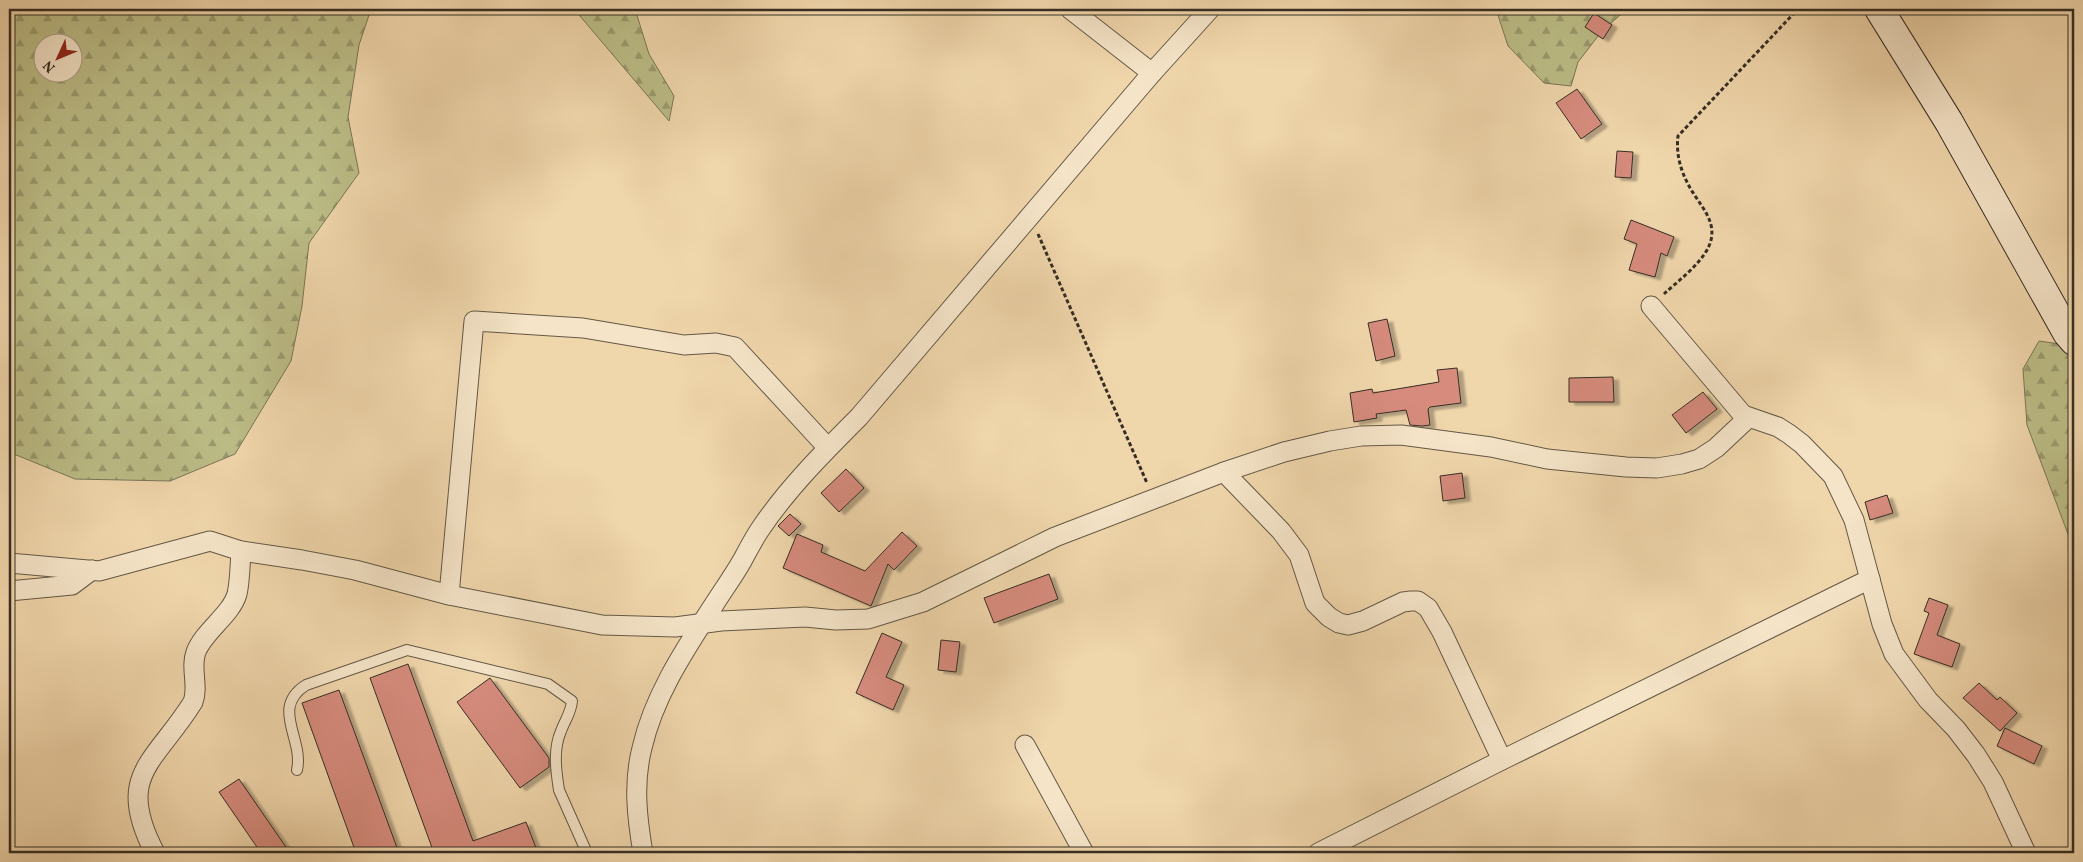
<svg xmlns="http://www.w3.org/2000/svg" width="2083" height="862" viewBox="0 0 2083 862" font-family="Vollkorn,serif">
<defs>
<pattern id="forest-firs" width="22" height="20" patternUnits="userSpaceOnUse" patternTransform="scale(1.25)"><rect width="22" height="20" fill="#bcbd87"/><path d="M5 1l3.5 6h-7zM16 11l3.5 6h-7z" fill="#9a9a6e"/></pattern>
<filter id="shadow"><feDropShadow dx="5.5" dy="3" stdDeviation="1" flood-color="#0004"/></filter>
</defs>
<rect width="100%" height="100%" fill="#f0d6ab"/>
<filter id="stains"><feTurbulence type="fractalNoise" baseFrequency=".004" numOctaves="4"/><feColorMatrix values="0 0 0 0 .2 0 0 0 0 .09 0 0 0 0 .02 0 0 0 .5 -.17"/></filter>
<radialGradient id="worn" r=".72"><stop offset=".6" stop-color="#630" stop-opacity="0"/><stop offset="1" stop-color="#630" stop-opacity=".3"/></radialGradient>
<!-- forest -->
<g fill="url(#forest-firs)" stroke="#797656" fill-rule="evenodd">
<path d="M9 9H371L359 45 348 117 359 173 309 243 302 306 291 361 235 454 170 481 75 479 9 452ZM72 42V72H42V42Z"/>
<path d="M574 9H635L649 54 674 96 669 121Z"/>
<path d="M1496 9H1627L1602 31 1578 62 1571 86 1544 83 1508 46Z"/>
<path d="M2039 341 2074 346V550L2027 425 2023 369Z"/>
</g>
<!-- building -->
<g fill="#d68b7d" stroke="#362e24" filter="url(#shadow)">
<path d="M1594 13 1612 25 1603 39 1585 27Z"/>
<path d="M1577 89 1602 124 1581 139 1556 103Z"/>
<path d="M1617 151 1633 152 1631 178 1615 177Z"/>
<path d="M1631 220 1674 237 1667 256 1661 253 1655 277 1629 270 1637 244 1624 239Z"/>
<path d="M1387 319 1395 356 1376 361 1368 323Z"/>
<path d="M1457 368 1461 403 1430 407 1428 409 1430 425 1422 426 1410 425 1406 410 1376 414 1377 418 1354 422 1350 393 1372 389 1373 393 1439 382 1437 370Z"/>
<path d="M1613 377 1614 402H1569V378Z"/>
<path d="M1703 392 1717 409 1686 433 1672 415Z"/>
<path d="M846 469 864 488 839 512 821 493Z"/>
<path d="M1462 473 1465 498 1443 501 1440 476Z"/>
<path d="M1887 495 1893 513 1870 520 1865 502Z"/>
<path d="M790 514 801 524 789 536 778 526Z"/>
<path d="M902 532 917 546 894 570 888 564 871 606 783 568 797 534 823 545 821 552 865 571Z"/>
<path d="M1049 574 1058 599 994 623 984 598Z"/>
<path d="M1929 598 1948 605 1937 635 1960 644 1952 667 1914 654 1929 613 1924 611Z"/>
<path d="M882 633 902 642 886 677 904 685 893 710 856 693Z"/>
<path d="M941 640 960 642 956 672 938 670Z"/>
<path d="M408 664 473 841 526 822 538 853H434L370 678Z"/>
<path d="M490 678 549 758V767L520 788 457 702Z"/>
<path d="M1979 683 1997 700 2000 697 2017 713 2000 731 1963 698Z"/>
<path d="M339 690 399 853H356L302 703Z"/>
<path d="M2005 728 2042 746 2034 764 1997 746Z"/>
<path d="M239 779 290 853H261L219 792Z"/>
</g>
<g fill="none" stroke-linecap="round" stroke-linejoin="round">
<defs>
<path id="lane" d="M297 770C304 738 270 708 306 685L407 650 548 684 572 701C571 713 565 720 561 731 553 749 556 771 559 790L587 853"/>
<g id="street">
<path d="M1070 9 1152 73"/>
<path d="M1651 306 1743 415 1778 427 1789 434 1802 444 1833 476 1854 520 1882 624 1894 654 1928 700 1956 729 1976 755 1993 782 2026 853"/>
<path d="M1224 472 1281 531 1299 555 1315 603 1329 617 1339 623 1348 625 1363 621 1403 602 1411 601H1418L1428 608 1442 632 1502 760"/>
<path d="M9 563 99 571 210 541 241 551 302 560 355 570 449 595 602 625 675 627 721 621 805 617 836 620 868 619 923 602 1055 537 1224 472 1284 452 1330 441 1361 436 1401 435 1491 447 1547 459 1626 467 1657 468 1682 464 1699 459 1716 448 1748 418"/>
<path d="M9 591 72 585 92 570"/>
<path d="M449 595 474 321 583 328 684 345 716 343 735 347 828 448"/>
<path d="M1025 745 1084 853"/>
<path d="M155 853C114 775 155 763 193 702 199 686 190 668 196 652 204 631 231 615 237 594 240 581 240 565 241 551"/>
<path d="M643 853C637 818 633 783 642 748 654 695 686 648 715 603 724 589 734 575 742 561 748 550 754 538 761 528 788 488 824 452 859 417L1152 73 1210 9"/>
<path d="M1318 853 1502 760 1870 579"/>
</g>
<path id="secondary" d="M1879 9 1949 122 2067 333 2074 341"/>
</defs>
<!-- lane casing -->
<use href="#lane" stroke="#645846" stroke-width="12"/>
<!-- street casing -->
<use href="#street" stroke="#645846" stroke-width="21"/>
<!-- secondary casing -->
<use href="#secondary" stroke="#362e24" stroke-width="30"/>
<!-- path -->
<g stroke="#362e24" stroke-width="3" stroke-dasharray="4 2.5" stroke-linecap="butt">
<path d="M1038 234 1147 483"/>
<path d="M1664 294C1677 282 1698 266 1707 250 1722 223 1699 206 1688 184 1680 169 1676 153 1678 136L1798 9"/>
</g>
<!-- lane -->
<use href="#lane" stroke="#f5e4c8" stroke-width="10"/>
<!-- street -->
<use href="#street" stroke="#f5e4c8" stroke-width="19"/>
<!-- secondary -->
<use href="#secondary" stroke="#f5e4c8" stroke-width="28"/>
</g>
<!-- margin -->
<rect width="2083" height="862" fill="none" stroke="#f0d6ab" stroke-width="30"/>
<rect x="10" y="10" width="2063" height="842" fill="none" stroke="#362e24" stroke-width="2.5"/>
<rect x="15" y="15" width="2053" height="832" fill="none" stroke="#362e24"/>
<!-- north arrow -->
<g transform="translate(58 58) rotate(226)"><circle r="24" fill="#f5e4c8" stroke="#a99b86"/>
<path d="M0-4L9 19L0 12L-9 19Z" fill="#8f2418"/>
<text y="-8" font-size="14" font-weight="bold" text-anchor="middle" fill="#362e24">N</text>
</g>
<rect width="100%" height="100%" filter="url(#stains)"/>
<rect width="100%" height="100%" fill="url(#worn)"/>
</svg>
